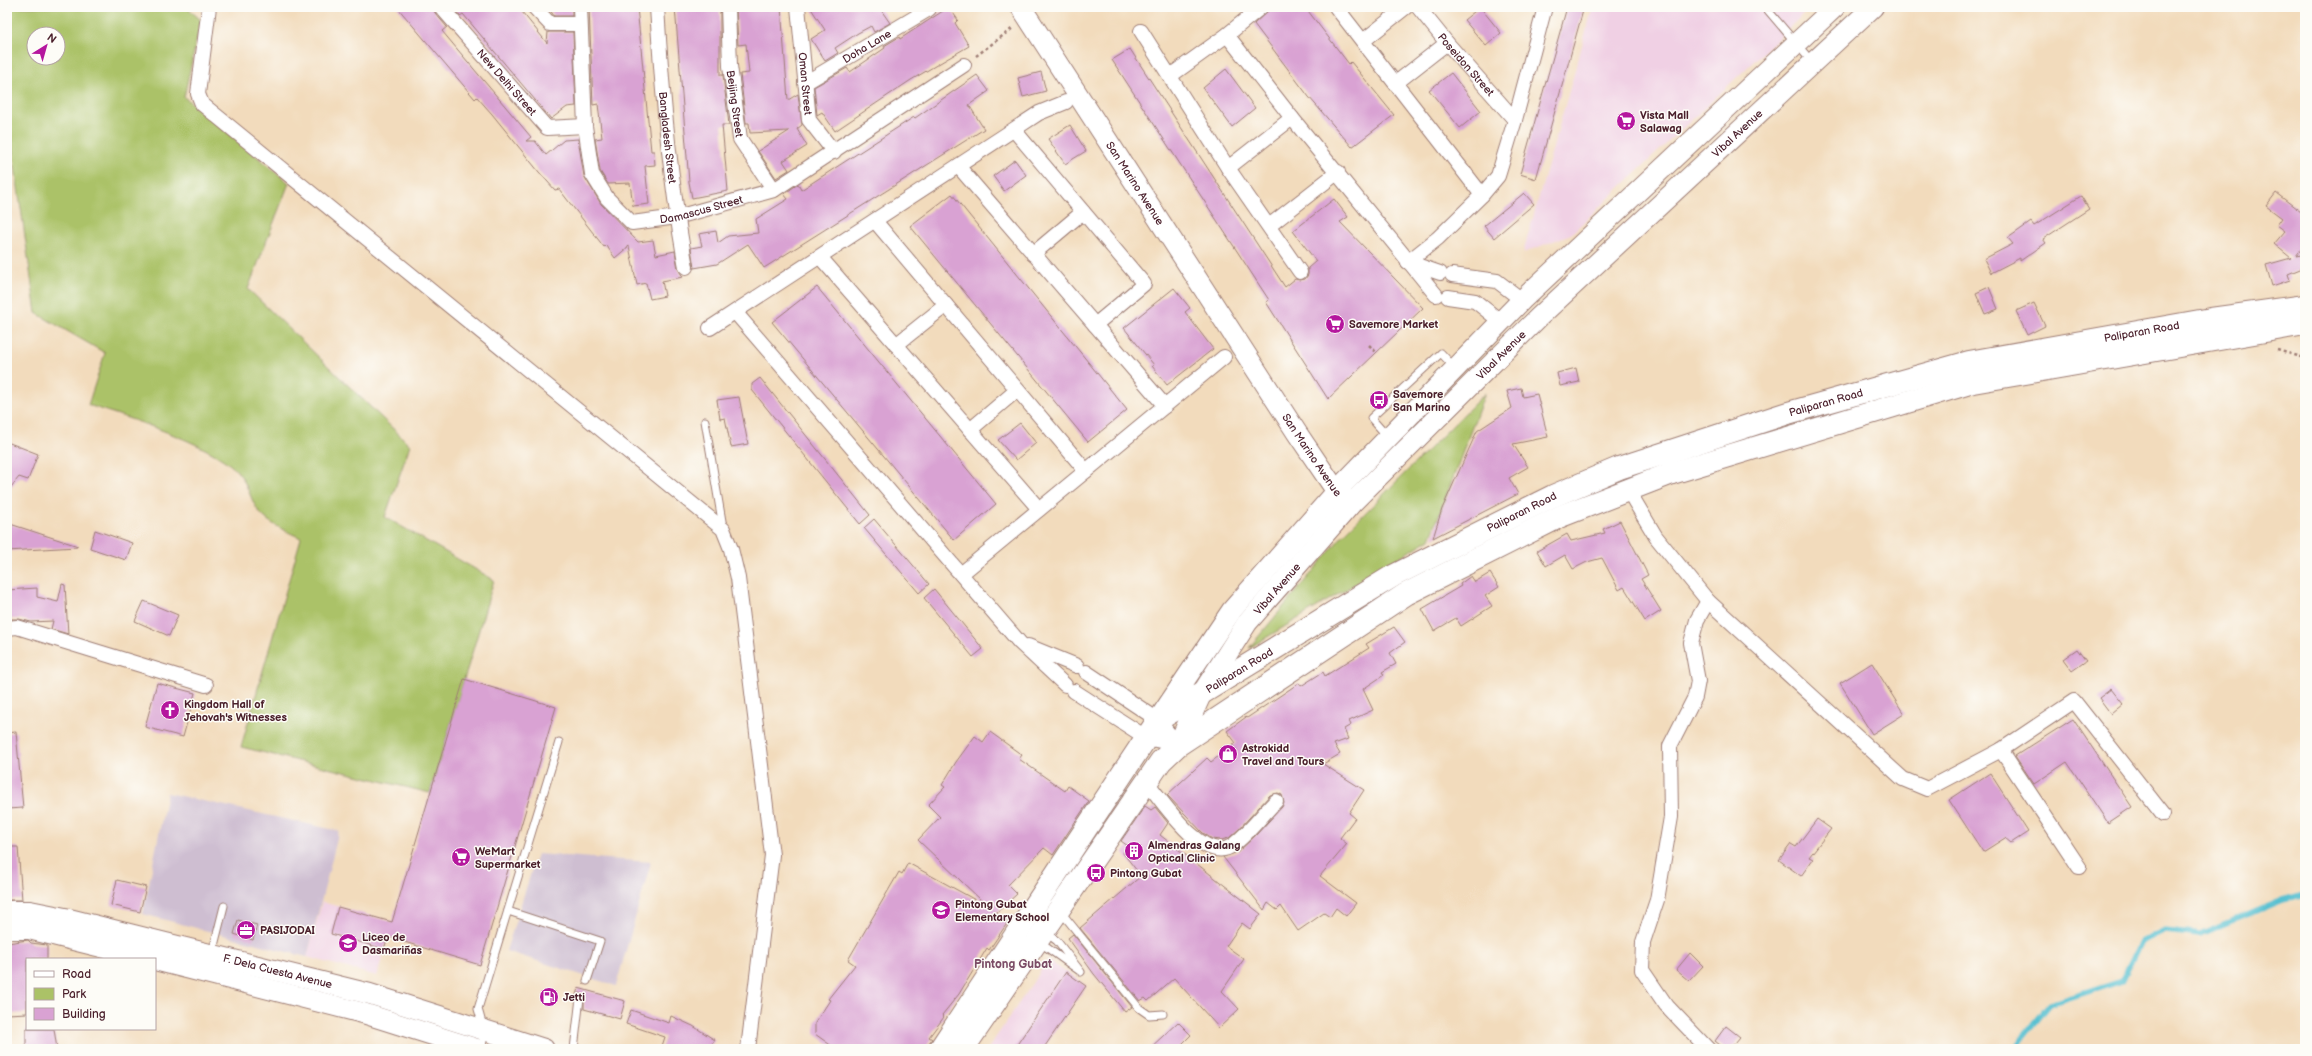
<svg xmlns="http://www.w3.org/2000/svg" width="2312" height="1056" viewBox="0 0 2312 1056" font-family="'Balsamiq Sans',sans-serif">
<rect width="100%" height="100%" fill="#fdfcf7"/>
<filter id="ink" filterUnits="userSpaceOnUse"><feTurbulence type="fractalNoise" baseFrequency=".025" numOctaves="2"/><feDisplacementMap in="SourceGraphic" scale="8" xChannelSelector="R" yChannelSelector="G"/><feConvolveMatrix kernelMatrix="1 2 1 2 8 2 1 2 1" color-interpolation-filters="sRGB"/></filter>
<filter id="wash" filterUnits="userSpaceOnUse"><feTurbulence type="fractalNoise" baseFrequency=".012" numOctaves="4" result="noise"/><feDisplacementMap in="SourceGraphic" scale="16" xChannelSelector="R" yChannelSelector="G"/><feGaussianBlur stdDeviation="0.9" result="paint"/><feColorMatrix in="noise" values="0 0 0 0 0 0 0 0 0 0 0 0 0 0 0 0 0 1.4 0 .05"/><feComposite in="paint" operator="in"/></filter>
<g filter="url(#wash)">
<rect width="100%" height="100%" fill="#f2dbbc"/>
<!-- built -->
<g fill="#f0d0e4">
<path d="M1593 7H1811L1571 234 1523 253Z"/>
<path d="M322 902 392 922 377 976 307 957Z"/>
<path d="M1048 960 1086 986 1043 1049H988Z"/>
</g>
<!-- industrial -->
<g fill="#cebed1">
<path d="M167 793 339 831 307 957 143 914Z"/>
<path d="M537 854 651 862 616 986 506 951Z"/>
</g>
<!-- green -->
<g fill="#abc267" stroke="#7a7049" fill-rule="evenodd">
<path d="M7 7H186L201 20 184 97 289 183 248 289 410 445 385 517 494 580 430 793 241 747 301 538C288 532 269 524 260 513 250 501 248 482 236 470 208 442 127 418 88 405L105 353 36 313 10 132 7 94ZM34 34H58V58H34Z"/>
<path d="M1485 393 1430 539 1249 648 1344 534Z"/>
</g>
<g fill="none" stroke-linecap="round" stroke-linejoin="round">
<!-- stream -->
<path stroke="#55bfd0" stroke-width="5.5" d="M2014 1049 2050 1004 2122 981 2141 942 2165 930 2201 934 2282 900 2305 894"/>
</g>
<g id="blocks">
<!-- building -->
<g fill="#d9a2d3">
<path d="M397 7H433L435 13 447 27 442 31 531 137 526 141H535L546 155 564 140 578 139 584 176 601 204 638 242 653 240 656 255 675 251 678 269 683 277 662 281 665 296 650 299 646 283 637 285 629 246 615 258 606 245 604 247 559 189 555 190 539 172 492 114 477 97 475 99Z"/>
<path d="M452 7H518L547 43 548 32H573L576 106 567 107 551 119 463 14 460 16Z"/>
<path d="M548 7H572V16H554Z"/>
<path d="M589 7H637L651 151H654L655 165 645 166 649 204 633 206 630 183 608 184 600 171 595 139 602 138 598 104 593 105Z"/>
<path d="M675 7H720V75H723L729 125H722L728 191 692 198 689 182Z"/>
<path d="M736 7H781L788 100 798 94 802 125 797 129 807 146 783 161 789 170 776 178 758 151 789 131 750 133 749 123H746L740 74 749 73 746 44 738 45Z"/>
<path d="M810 7H879L890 23 874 32 871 26 858 33 835 48 838 53 825 61 811 39 825 30Z"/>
<path d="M949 7 958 20 955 23 969 46 911 80 835 131 822 112 817 115 814 87 847 68 850 72 885 48 884 46 899 37 900 39Z"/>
<path d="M1272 7H1305L1349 64 1351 62 1394 115 1352 147 1309 97 1254 24Z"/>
<path d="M1480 7 1501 33 1486 46 1464 20Z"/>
<path d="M1567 7H1584L1536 179 1520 174Z"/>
<path d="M1130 49 1285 287 1295 279 1300 280 1305 279 1308 275V268L1316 261 1293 231 1334 199 1348 217 1340 222 1423 308 1328 399 1266 302 1269 300 1112 60Z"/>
<path d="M1226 69 1255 108 1232 127 1203 88Z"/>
<path d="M1041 72 1046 91 1023 97 1018 78Z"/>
<path d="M1451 73 1481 111 1460 128 1429 90Z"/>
<path d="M977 75 989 91 969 105 984 129 764 268 748 244 717 264 694 268 691 248 702 246 699 234 716 231 718 243 728 236 758 233 756 219 788 199 784 194 798 184 801 190 914 117 915 118Z"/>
<path d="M1070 125 1086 151 1065 164 1048 139Z"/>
<path d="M1015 160 1026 175 1004 191 993 176Z"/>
<path d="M1524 193 1534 204 1494 238 1484 226Z"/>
<path d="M2276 193 2305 215V244L2296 256 2301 255 2305 267 2288 274 2290 280 2272 286 2266 265 2291 258 2274 244 2285 231 2277 225 2282 218 2266 206Z"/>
<path d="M952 194 1127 410 1088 442 910 226Z"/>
<path d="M2081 196 2089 209 2043 239 2046 243 2020 261V258L1991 273 1984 259 2013 244 2008 238 2031 222 2034 226Z"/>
<path d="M817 287 996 504 954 540 772 322Z"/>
<path d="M1989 287 1998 309 1985 314 1976 293Z"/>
<path d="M1174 288 1190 308 1185 312 1213 349 1167 385 1152 366 1154 365 1124 328Z"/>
<path d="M2034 303 2045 326 2027 335 2016 311Z"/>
<path d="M1576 368 1579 382 1560 386 1557 373Z"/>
<path d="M760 378 870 515 860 524 752 390V384Z"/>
<path d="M1521 388 1523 397 1537 394 1548 437 1513 444 1528 467 1509 478 1518 494 1433 538 1442 509 1477 431 1512 408 1507 391Z"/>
<path d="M739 397 748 444 731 447 725 418 720 419 717 400Z"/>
<path d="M1020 423 1036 443 1016 460 998 440Z"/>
<path d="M7 442 38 454 28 480 19 477 7 492Z"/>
<path d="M874 519 929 584 919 593 864 528Z"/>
<path d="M1620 521 1648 575 1641 579 1661 611 1645 621 1624 587 1619 590 1602 558 1587 562 1573 569 1565 555 1546 566 1537 551 1567 534 1571 541 1605 533 1603 529Z"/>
<path d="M7 523 78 546 77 547 7 551Z"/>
<path d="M95 530 132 543 126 560 90 548Z"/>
<path d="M1490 573 1499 587 1485 596 1492 606 1461 626 1456 618 1434 631 1422 609 1461 586 1460 584 1471 576 1475 582Z"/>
<path d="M62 584 65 585 68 634 51 629 53 621 31 622 19 619H8L7 590 37 588V597L58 602Z"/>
<path d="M934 589 983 649 973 657 924 598Z"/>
<path d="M144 601 178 615 169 636 135 621Z"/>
<path d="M1394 627 1405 642 1390 653 1396 664 1382 672 1384 675 1363 689 1373 710 1349 721 1351 725 1344 729 1348 739 1334 744 1340 754 1323 764 1364 790 1349 813 1355 818 1340 838 1347 844 1320 876 1356 903 1346 916 1336 908 1330 917 1324 913 1298 931 1281 906 1277 910 1268 903 1264 910 1223 857 1238 852 1256 835 1282 807 1284 803 1282 795 1278 793 1270 795 1239 829 1229 838 1221 840 1212 839 1203 833 1167 795 1207 758 1211 762 1236 743 1227 731 1246 717 1247 718 1299 683 1301 686 1323 672 1325 676 1369 648 1366 644Z"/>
<path d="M2077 649 2086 661 2072 671 2063 659Z"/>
<path d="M1872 663 1904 714 1872 734 1840 683Z"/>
<path d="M464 679 556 707 480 965 388 937 384 949 331 934 338 907 392 922Z"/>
<path d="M157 683 195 693 183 737 145 727Z"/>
<path d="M2111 689 2123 704 2111 714 2099 698Z"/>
<path d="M2073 719 2132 807 2108 823 2067 762 2034 784 2015 756Z"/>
<path d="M16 732 23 808 7 809V733Z"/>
<path d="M990 732 1022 755 1019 759 1065 791 1068 786 1089 801 1053 855 1044 848 1008 885 1017 894 996 913 1008 922 989 950 987 948 959 994 942 1015 944 1017 929 1037 932 1039 924 1049H836L815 1034V1023L830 1000 828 999 855 965 848 960 899 872 902 874 908 863 979 902 981 900 918 840 940 817 928 805 945 787 942 785 956 762 975 736 983 742Z"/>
<path d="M1990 773 2028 832 2011 843 2005 838 1983 852 1949 800Z"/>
<path d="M1145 806 1151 810 1155 807 1168 823 1160 835 1261 914 1250 929 1242 923 1226 946 1244 959 1222 991 1239 1009 1219 1028 1174 978 1148 1001 1145 998 1140 1001 1080 928 1141 876 1123 853 1128 846 1121 841Z"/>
<path d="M1817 819 1831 829 1809 857 1813 859 1801 876 1779 860 1791 844 1796 847Z"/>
<path d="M7 847H18L22 900H7Z"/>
<path d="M117 880 146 887 140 912 111 905Z"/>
<path d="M238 920 257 925 253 940 234 934Z"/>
<path d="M1073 934 1132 1007 1125 1012 1094 974 1068 938Z"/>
<path d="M28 940 31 943 47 945V959H27V1013L7 1014V943Z"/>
<path d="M1690 953 1703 966 1689 981 1676 970Z"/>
<path d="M1066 972 1086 986 1043 1049H1014Z"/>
<path d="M578 988 625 1001 620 1019 584 1009V996L580 993 576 995Z"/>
<path d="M631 1010 669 1023 671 1016 693 1026 715 1040 708 1049H661L665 1037 626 1024Z"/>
<path d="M1178 1022 1191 1035 1177 1049H1149Z"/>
<path d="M1726 1026 1740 1037 1730 1049H1725L1715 1041Z"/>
<path d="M26 1029H54L57 1049H26Z"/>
</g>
</g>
</g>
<g filter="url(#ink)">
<use href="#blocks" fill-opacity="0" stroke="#9e7d74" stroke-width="1"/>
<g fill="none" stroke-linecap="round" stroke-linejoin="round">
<defs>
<g id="lane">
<path d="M1766 8 1812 62"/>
<path d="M705 421 723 527"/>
<path d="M1387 436 1371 418 1441 353 1454 367"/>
<path d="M508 911 600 941 587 981"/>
<path d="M1061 912 1139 1008 1149 1015 1163 1014"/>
<path d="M1039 942 1081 972 1057 941 1046 933"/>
<path d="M212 954 224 906"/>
<path d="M482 1049 484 1030 478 1009 559 742"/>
<path d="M574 1049 580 998"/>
</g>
<g id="street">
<path d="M209 7 198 94 202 104 723 529 731 549 738 578 772 855 748 1049"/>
<path id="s1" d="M441 7 547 128 585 126"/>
<path d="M534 7 550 24H580"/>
<path id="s2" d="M580 7 585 126 592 174 607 198 632 223 677 217 774 190 964 65"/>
<path id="s3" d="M657 7C662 94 670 181 686 267"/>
<path id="s4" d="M728 7 730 66 740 139 774 190"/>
<path id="s5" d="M798 7 809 120 834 152"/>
<path d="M1336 7 1482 195"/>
<path id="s6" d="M1418 7 1447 43 1515 120"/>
<path d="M1141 31 1228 168 1300 272"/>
<path d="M1227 35 1292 118 1436 295"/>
<path d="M1363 41 1406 7"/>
<path d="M1170 76 1227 35 1261 7"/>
<path id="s7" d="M805 83 929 9"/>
<path d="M1396 83 1447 43"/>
<path d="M1014 130 1144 284 1095 325"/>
<path d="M958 166 1165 406"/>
<path d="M1228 168 1292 118"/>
<path d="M875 221 1086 471"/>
<path d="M1269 226 1338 172"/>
<path d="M1033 254 1083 212"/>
<path d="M820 257 1039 509"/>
<path d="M1408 262 1438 238 1482 195 1498 176 1515 120 1545 7"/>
<path d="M1408 262 1440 273"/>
<path d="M1452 275 1497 281 1522 300"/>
<path d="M1448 297 1475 301 1500 321"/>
<path d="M735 312 1020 643 1065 685"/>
<path d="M710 328 1039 113 1066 102"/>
<path d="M896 345 946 305"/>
<path d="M970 430 1017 390"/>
<path d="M1628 490 1656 537 1708 601 1903 779 1927 789 2001 750 2074 701 2163 814"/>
<path d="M961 574 1224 357"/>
<path d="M7 628 17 627 206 685"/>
<path d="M1028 646 1077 666"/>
<path d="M1086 672 1158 720 1178 745"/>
<path d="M1074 691 1147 738 1178 745"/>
<path d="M2001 750 2079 867"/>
<path d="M1146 781C1161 799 1204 867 1233 845 1249 833 1262 815 1276 801"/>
<path d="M1708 1049 1666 1005 1642 970 1643 942 1657 900 1671 817 1670 746 1695 697 1698 681 1691 643 1697 620 1708 601"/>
</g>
<g id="secondary">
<path id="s8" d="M1021 7 1297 433 1337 492 1347 500"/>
<path d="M1158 720 1232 610 1345 482 1522 300 1835 7"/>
<path id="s9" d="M1178 745 1201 695 1247 623 1352 503 1539 317 1873 7"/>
<path id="s10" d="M7 911H30L65 918 370 994 544 1049"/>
<path d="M7 929H29L150 959"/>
<path d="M155 960 363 1013 477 1049"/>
</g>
<g id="primary">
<path id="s11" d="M940 1049 1158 720 1393 576 1553 496 1619 468 1788 413 1969 362 2211 319 2305 306"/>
<path d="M963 1049 1161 761 1178 745 1406 594 1561 516 1672 473 1973 382 2305 324"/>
</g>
</defs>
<!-- lane casing -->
<use href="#lane" stroke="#9e7d74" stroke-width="9"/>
<!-- street casing -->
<use href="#street" stroke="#9e7d74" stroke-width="16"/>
<!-- secondary casing -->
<use href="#secondary" stroke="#9e7d74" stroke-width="22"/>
<!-- primary casing -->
<use href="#primary" stroke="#9e7d74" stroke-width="24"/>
<!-- path -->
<g stroke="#9e7d74" stroke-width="2.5" stroke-dasharray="3 3" stroke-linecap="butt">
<path d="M976 56 1013 28"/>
<path d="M1369 345 1376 352"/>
<path d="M2277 350 2305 358"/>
</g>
<!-- lane -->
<use href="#lane" stroke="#fff" stroke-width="7"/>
<!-- street -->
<use href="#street" stroke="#fff" stroke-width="14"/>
<!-- secondary -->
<use href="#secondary" stroke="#fff" stroke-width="20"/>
<!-- primary -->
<use href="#primary" stroke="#fff" stroke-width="22"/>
</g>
</g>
<!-- icons -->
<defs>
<symbol id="supermarket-disc" viewBox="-11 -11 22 22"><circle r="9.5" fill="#b5179e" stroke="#fdfcf7"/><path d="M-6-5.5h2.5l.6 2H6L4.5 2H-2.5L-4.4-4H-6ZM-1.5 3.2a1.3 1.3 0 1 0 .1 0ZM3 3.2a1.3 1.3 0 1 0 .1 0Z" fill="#fff"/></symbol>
<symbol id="bus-disc" viewBox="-11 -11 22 22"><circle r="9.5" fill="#b5179e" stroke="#fdfcf7"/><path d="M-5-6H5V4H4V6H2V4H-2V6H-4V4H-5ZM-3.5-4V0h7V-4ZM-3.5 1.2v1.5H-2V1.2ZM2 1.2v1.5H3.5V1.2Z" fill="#fff"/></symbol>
<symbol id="church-disc" viewBox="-11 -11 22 22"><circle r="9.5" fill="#b5179e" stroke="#fdfcf7"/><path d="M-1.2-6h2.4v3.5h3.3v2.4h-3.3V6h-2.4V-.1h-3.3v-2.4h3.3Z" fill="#fff"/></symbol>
<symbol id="shop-disc" viewBox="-11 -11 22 22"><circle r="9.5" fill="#b5179e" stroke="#fdfcf7"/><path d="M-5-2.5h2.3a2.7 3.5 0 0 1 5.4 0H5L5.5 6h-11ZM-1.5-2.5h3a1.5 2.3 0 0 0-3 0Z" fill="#fff"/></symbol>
<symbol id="building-disc" viewBox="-11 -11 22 22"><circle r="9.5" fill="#b5179e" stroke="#fdfcf7"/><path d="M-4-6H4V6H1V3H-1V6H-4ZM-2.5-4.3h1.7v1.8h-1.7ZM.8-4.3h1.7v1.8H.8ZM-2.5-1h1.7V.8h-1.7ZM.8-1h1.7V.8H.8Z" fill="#fff"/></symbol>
<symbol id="school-disc" viewBox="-11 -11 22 22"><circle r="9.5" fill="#b5179e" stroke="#fdfcf7"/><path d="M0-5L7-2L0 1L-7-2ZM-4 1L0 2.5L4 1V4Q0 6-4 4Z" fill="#fff"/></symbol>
<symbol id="office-disc" viewBox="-11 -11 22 22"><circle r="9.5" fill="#b5179e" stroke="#fdfcf7"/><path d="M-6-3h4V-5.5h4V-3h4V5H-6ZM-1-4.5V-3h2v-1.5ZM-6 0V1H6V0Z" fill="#fff"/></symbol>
<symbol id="fuel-disc" viewBox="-11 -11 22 22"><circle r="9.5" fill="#b5179e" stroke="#fdfcf7"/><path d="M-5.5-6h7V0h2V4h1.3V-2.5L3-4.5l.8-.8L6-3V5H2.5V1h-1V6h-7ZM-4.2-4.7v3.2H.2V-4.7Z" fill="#fff"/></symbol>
</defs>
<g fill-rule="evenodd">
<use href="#supermarket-disc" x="1615" y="110" width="22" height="22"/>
<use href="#supermarket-disc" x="1324" y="313" width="22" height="22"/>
<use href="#bus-disc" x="1368" y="389" width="22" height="22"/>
<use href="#church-disc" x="159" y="699" width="22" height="22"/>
<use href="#shop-disc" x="1217" y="743" width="22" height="22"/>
<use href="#building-disc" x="1123" y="840" width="22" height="22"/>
<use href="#supermarket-disc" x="450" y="846" width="22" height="22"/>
<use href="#bus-disc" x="1085" y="862" width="22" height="22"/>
<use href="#school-disc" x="930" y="899" width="22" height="22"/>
<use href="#office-disc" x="235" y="919" width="22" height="22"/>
<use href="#school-disc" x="337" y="932" width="22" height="22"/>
<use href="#fuel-disc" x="538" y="986" width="22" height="22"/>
</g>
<g text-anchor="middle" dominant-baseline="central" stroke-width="3" stroke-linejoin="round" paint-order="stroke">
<!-- street labels -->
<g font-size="11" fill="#4a1f2b" stroke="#fdfcf7">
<text stroke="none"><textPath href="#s7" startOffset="72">Doha Lane</textPath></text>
<text stroke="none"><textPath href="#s6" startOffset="75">Poseidon Street</textPath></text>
<text stroke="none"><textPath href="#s1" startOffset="100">New Delhi Street</textPath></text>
<text stroke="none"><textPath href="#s5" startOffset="77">Oman Street</textPath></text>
<text stroke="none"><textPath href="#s4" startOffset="97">Beijing Street</textPath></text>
<text stroke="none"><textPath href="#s9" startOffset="834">Vibal Avenue</textPath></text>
<text stroke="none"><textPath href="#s3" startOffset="131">Bangladesh Street</textPath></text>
<text stroke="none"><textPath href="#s8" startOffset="210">San Marino Avenue</textPath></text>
<text stroke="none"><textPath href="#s2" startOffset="302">Damascus Street</textPath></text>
<text stroke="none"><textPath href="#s11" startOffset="1462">Paliparan Road</textPath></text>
<text stroke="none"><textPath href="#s9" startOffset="510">Vibal Avenue</textPath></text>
<text stroke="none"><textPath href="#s11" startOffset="1138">Paliparan Road</textPath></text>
<text stroke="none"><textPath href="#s8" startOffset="534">San Marino Avenue</textPath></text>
<text stroke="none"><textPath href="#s11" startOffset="814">Paliparan Road</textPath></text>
<text stroke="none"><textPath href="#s9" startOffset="186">Vibal Avenue</textPath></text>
<text stroke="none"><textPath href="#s11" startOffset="490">Paliparan Road</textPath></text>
<text stroke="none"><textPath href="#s10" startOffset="278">F. Dela Cuesta Avenue</textPath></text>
</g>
<!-- poi labels -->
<g font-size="11" font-weight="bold" fill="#4a1f2b" stroke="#fdfcf7" text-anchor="start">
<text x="1640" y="115">Vista Mall<tspan x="1640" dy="13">Salawag</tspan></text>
<text x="1349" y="324">Savemore Market</text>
<text x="1393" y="394">Savemore<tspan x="1393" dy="13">San Marino</tspan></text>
<text x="184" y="704">Kingdom Hall of<tspan x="184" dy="13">Jehovah's Witnesses</tspan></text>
<text x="1242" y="748">Astrokidd<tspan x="1242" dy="13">Travel and Tours</tspan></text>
<text x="1148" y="845">Almendras Galang<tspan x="1148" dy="13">Optical Clinic</tspan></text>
<text x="475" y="851">WeMart<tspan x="475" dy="13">Supermarket</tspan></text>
<text x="1110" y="873">Pintong Gubat</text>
<text x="955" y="904">Pintong Gubat<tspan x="955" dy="13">Elementary School</tspan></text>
<text x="260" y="930">PASIJODAI</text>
<text x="362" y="937">Liceo de<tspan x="362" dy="13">Dasmariñas</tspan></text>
<text x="563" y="997">Jetti</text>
</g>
<!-- neighbourhood labels -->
<g font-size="12" font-weight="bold" fill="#7c4d66" stroke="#fdfcf7">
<text x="1013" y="964">Pintong Gubat</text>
</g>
</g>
<!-- margin -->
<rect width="2312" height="1056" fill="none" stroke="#fdfcf7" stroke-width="24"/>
<!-- legend -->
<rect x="26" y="958" width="130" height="72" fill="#fdfcf7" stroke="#b5a4a5"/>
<rect x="34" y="971" width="20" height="6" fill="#ffffff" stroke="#b5a4a5"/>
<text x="62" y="978" font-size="12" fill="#4a1f2b">Road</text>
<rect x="34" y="988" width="20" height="12" fill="#abc267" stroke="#b5a4a5"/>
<text x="62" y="998" font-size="12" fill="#4a1f2b">Park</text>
<rect x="34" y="1008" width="20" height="12" fill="#d9a2d3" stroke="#b5a4a5"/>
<text x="62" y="1018" font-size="12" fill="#4a1f2b">Building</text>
<!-- north arrow -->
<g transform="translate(46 46) rotate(37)"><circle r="19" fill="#fdfcf7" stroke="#b5a4a5"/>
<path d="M0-3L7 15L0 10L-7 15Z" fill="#b5179e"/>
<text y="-6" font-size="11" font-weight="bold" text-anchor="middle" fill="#4a1f2b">N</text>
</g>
</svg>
